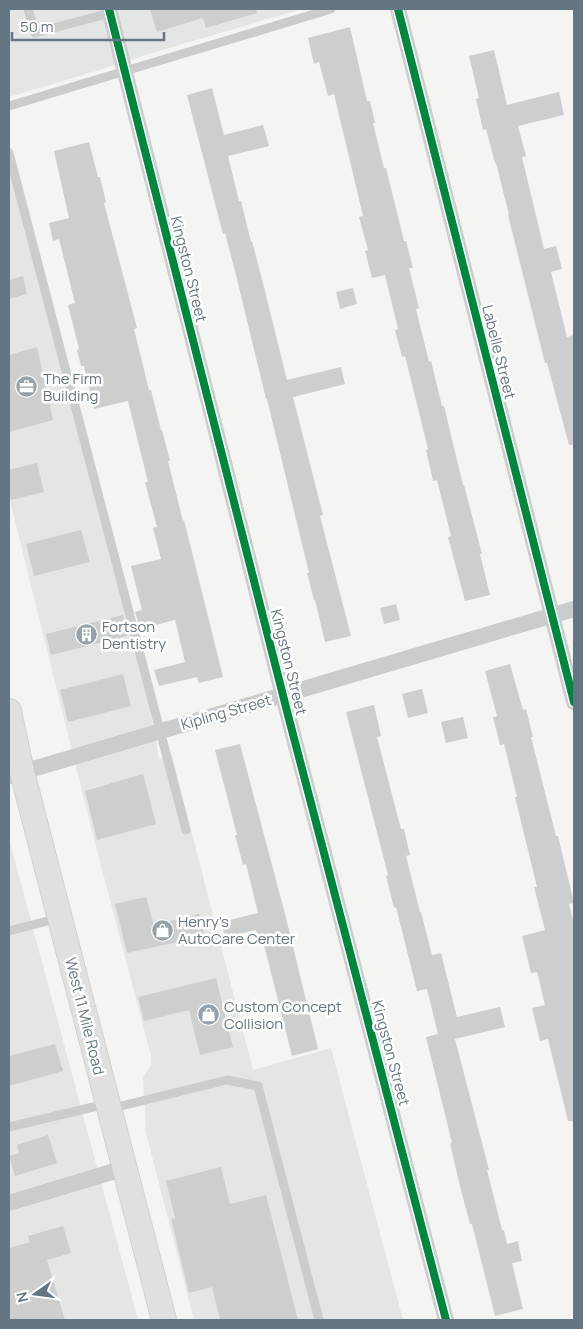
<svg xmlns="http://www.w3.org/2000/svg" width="583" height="1329" viewBox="0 0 583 1329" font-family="Manrope,sans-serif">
<rect width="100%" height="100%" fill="#f4f4f2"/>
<!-- built -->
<g fill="#e4e5e5">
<path d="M9 9H302L149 54 96 71 9 97Z"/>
<path d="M9 155 148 697 159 759 172 756 253 1070 331 1048 403 1320H194L146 1133 143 1078 151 1064V1056L94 839 9 497Z"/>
<path d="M9 839 138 1320H9Z"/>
</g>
<!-- building -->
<g fill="#cdcfce">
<path d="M150 9H256L257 13 206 28 203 18 157 32Z"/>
<path d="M350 27 367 101H370L375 123H373L384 168H386L404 241H406L413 268H409L419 308 416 309 429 362 431 361 442 406H444L463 485H464L482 554H480L490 595 465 601 448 537 451 536 437 480 433 481 426 450 428 449 405 356 402 357 395 330 398 329 385 275 372 278 365 251 368 250 359 217 363 216 334 94 328 96 319 62 314 64 308 38Z"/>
<path d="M494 50 507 105 559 92 564 115 518 126 526 156 522 157 544 249 556 246 562 269 551 272 567 337 574 335V445H569L547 363H545L508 215H509L496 163H495L486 129 483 130 476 99 479 98 469 56Z"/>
<path d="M212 88 224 135 263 125 269 146 228 156 239 201H241L251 242 252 241 263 283 287 380 341 367 345 384 293 397 323 515 320 516 351 636 325 642 315 600H314L307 573H309L267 399H266L236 275 225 233 223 234 187 95Z"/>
<path d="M89 142 98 177H100L106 202 104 203 137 328 134 329 149 390H151L161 430H162L170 461H168L183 521 184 520 223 677 199 683 197 677 159 686 154 670 185 662 175 620 140 629 135 612 142 610 131 566 161 559 153 528 157 527 145 482H148L128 401 94 409 84 366H81L77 350 79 349 68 305 75 303 59 239 53 241 49 223 69 218 54 151Z"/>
<path d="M23 276 27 294 9 299V280Z"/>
<path d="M353 288 357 304 340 309 336 292Z"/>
<path d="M37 347 53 420 9 432V355Z"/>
<path d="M37 463 44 492 11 500 9 491V470Z"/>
<path d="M81 530 90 562 34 576 26 544Z"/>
<path d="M396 604 400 620 384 624 380 608Z"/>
<path d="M123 615 128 632H126L127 636 51 655 46 634Z"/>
<path d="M510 664 523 710 526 709 533 737H531L556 836H558L574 903 569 904 574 924V1121H568L548 1039 540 1041 532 1008 545 1005 537 972 531 973 522 936 545 930 534 887H537L515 797H517L504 744 500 745 493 717 497 716 485 671Z"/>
<path d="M123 674 131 706 68 722 60 690Z"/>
<path d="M422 689 428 713 408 718 402 694Z"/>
<path d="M374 705 381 736 377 737 401 829H404L410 855 406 856 420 912H421L432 955 441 953 457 1017 500 1007 505 1027 455 1039 489 1170H487L502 1230H504L507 1244 518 1241 522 1261 512 1263 523 1309 495 1316 472 1224H470L461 1190 450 1144 452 1143 426 1037 438 1034 427 989 417 991 396 907 394 908 386 876 388 875 346 712Z"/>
<path d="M463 717 468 738 446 743 441 722Z"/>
<path d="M240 744 285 914 318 1049 292 1056 264 945 260 946 256 930 225 937 221 922 258 913 246 864 243 865 235 835H237L215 750Z"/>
<path d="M143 774 156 824 97 840 85 791Z"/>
<path d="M146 897 154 925 199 914 205 936 127 953 115 904Z"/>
<path d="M216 978 233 1047 200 1055 189 1010 144 1021 138 997Z"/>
<path d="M55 1044 63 1071 9 1086V1056Z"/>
<path d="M48 1135 57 1163 15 1176 9 1156 19 1153 17 1145Z"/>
<path d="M221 1167 230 1204 266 1195 298 1320H220L212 1287 189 1293 171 1219 175 1218 166 1181Z"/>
<path d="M63 1226 71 1253 47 1260 65 1320H9V1248L30 1242 28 1236Z"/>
</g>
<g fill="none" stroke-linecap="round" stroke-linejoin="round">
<defs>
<path id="secondary" d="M9 711 22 772 164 1320"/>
</defs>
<!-- secondary casing -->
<use href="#secondary" stroke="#d0d2d2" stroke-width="26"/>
<!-- service -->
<g stroke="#cbcdcd" stroke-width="9">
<path d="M28 9 35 33 110 13"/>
<path d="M9 106 331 9"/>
<path d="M9 153 186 830"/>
<path d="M9 931 59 918"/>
<path d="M109 1109 227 1080 258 1086 319 1320"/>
<path d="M9 1127 106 1104"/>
</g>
<!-- minor -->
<g stroke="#cbcdcd" stroke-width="16">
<path d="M109 9 289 719 446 1320"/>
<path d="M398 9 574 702"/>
<path d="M9 776 574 609"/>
<path d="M9 1203 125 1168"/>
</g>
<!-- secondary -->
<use href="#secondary" stroke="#e0e0e0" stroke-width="24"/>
<defs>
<g id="cycleway">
<path d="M109 9 289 719 446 1320"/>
<path d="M398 9 574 702"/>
</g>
</defs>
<!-- cycleway casing -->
<use href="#cycleway" stroke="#fff" stroke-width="11"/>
<!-- cycleway -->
<use href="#cycleway" stroke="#00873e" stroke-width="8"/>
</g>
<!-- icons -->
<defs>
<symbol id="office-disc" viewBox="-11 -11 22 22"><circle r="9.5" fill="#96a2a9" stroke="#fff"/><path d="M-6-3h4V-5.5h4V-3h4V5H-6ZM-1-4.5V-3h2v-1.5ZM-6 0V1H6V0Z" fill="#fff"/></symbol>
<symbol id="building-disc" viewBox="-11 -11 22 22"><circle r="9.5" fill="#96a2a9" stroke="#fff"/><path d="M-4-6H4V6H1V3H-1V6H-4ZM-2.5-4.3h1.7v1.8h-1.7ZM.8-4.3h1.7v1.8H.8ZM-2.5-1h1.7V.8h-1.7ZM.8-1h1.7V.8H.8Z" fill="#fff"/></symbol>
<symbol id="shop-disc" viewBox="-11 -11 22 22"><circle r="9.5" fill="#96a2a9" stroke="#fff"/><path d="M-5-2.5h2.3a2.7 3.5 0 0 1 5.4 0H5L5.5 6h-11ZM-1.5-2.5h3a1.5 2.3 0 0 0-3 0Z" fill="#fff"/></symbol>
</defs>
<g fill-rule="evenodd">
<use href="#office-disc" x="14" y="374" width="25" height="25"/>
<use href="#building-disc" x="74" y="622" width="25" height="25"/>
<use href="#shop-disc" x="150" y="918" width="25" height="25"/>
<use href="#shop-disc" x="196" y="1002" width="25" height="25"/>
</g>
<g text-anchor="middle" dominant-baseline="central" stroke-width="5" stroke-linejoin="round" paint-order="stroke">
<!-- street labels -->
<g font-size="15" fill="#647682" stroke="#fff">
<text transform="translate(189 269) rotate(76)">Kingston Street</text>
<text transform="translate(499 352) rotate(76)">Labelle Street</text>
<text transform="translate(289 662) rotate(76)">Kingston Street</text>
<text transform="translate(226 712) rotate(-16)">Kipling Street</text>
<text transform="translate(85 1016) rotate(76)">West 11 Mile Road</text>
<text transform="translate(391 1053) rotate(75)">Kingston Street</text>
</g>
<!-- poi labels -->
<g font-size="15" fill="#647682" stroke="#fff" text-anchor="start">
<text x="43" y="378">The Firm<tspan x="43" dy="17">Building</tspan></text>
<text x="102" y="626">Fortson<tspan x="102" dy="17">Dentistry</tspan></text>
<text x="178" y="921">Henry's<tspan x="178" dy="17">AutoCare Center</tspan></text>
<text x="224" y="1006">Custom Concept<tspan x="224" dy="17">Collision</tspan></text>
</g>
</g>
<!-- border -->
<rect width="583" height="1329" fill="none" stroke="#647682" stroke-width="20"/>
<!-- north arrow -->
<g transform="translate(35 1294) rotate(256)" stroke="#ffffff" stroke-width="4" paint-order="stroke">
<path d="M0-4L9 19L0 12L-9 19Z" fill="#647682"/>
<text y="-8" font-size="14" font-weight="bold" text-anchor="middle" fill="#647682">N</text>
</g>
<!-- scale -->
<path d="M12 32v8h152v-8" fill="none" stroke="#647682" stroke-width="2.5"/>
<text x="20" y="32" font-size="15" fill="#647682" stroke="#ffffff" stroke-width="4" paint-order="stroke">50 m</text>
</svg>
